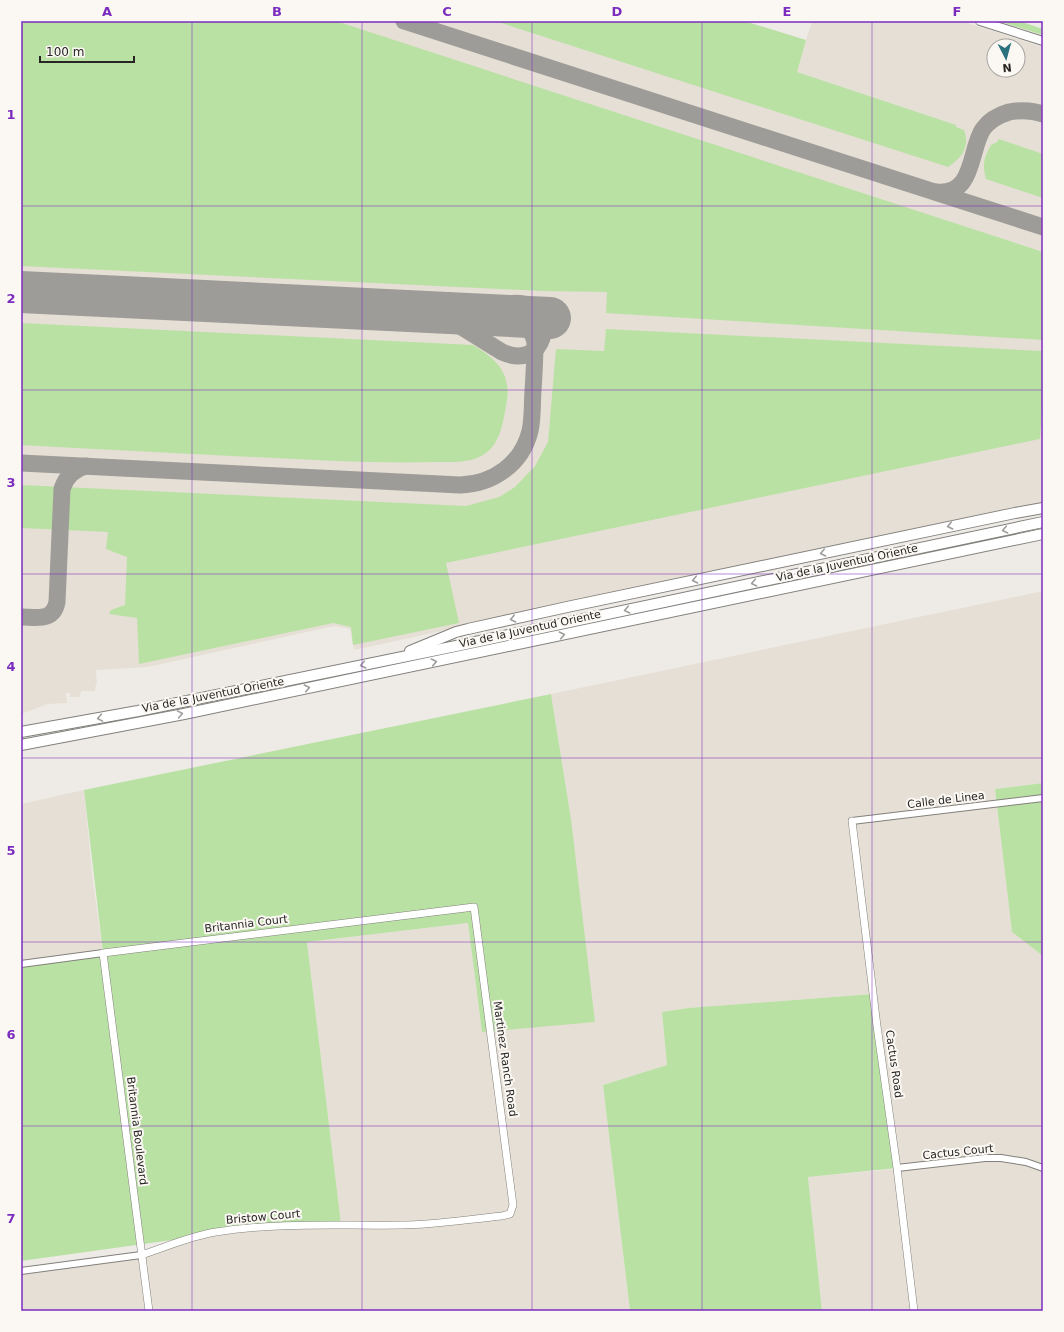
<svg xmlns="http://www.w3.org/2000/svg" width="1064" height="1332" viewBox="0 0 1064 1332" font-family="'DejaVu Sans',sans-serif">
<rect width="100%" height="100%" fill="#eeebe7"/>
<!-- built -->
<g fill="#e6dfd5" fill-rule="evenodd">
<path d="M21 21H744L806 40 812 21H961L1043 47V506L558 603 442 631 354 650 350 629 334 626 148 667 96 670 97 684H96L95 691H81L80 697H70V693H66L67 703 48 704 21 714ZM994 46H1018V70H994Z"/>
<path d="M1043 591V783L995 789 1012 932 1043 956V1311H822L808 1177 895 1169 873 994 688 1008 662 1012 667 1065 603 1085 630 1311H21V1271L141 1255 194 1237 295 1224H341L307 942 468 923 482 1032 571 819 551 694Z"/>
<path d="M84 790 93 882 103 953 21 964V804Z"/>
</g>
<!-- green -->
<g fill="#bae1a4">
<path d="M21 21H336L1043 252V340L606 313 607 292 542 291 21 266Z"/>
<path d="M495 21H744L806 40 797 72 956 125V127L964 130C970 147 962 158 948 167Z"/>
<path d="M998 21H1019L1043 29V35Z"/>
<path d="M999 139 1043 154V198L986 179C982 165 984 157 991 145L997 142Z"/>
<path d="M21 323 473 345C495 358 511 372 507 400 503 422 501 449 477 458 464 463 448 462 435 462 401 463 368 462 335 461 230 456 126 451 21 445Z"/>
<path d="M606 329 1043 351V393L1040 439 446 563 459 623 353 645 351 627 333 623 139 664 137 618 109 614 111 610 125 605 127 557 106 549 108 532 21 528V485L466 506 499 497 515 487 535 466 548 442 556 349 604 351Z"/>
<path d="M551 694 571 819 595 1022 482 1032 468 923 307 942 341 1224H295L194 1237 21 1261V964L103 953 84 790Z"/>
<path d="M1043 783V956L1012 932 995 789Z"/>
<path d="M873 994 897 1168 808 1177 822 1311H630L603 1085 667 1065 662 1012 688 1008Z"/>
</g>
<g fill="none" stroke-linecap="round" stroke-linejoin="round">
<!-- taxiway -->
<g stroke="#9e9c98" stroke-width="17">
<path d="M404 21 1043 227"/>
<path d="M936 192C975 196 969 150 983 129 990 119 999 115 1009 112 1020 110 1032 110 1043 114"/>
<path d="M429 312 444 316 502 352C546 372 558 310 523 304 505 300 504 311 491 314 487 315 483 314 479 315"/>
<path d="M21 463 460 485C493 484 522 464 530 431 533 418 532 404 533 391 534 375 535 359 535 342 532 328 523 322 510 316"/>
<path d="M21 617C37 617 53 622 57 602L62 489C66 477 73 469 86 466"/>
</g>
<!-- runway -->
<path stroke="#9e9c98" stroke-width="42" d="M21 292 550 318"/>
<defs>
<g id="minor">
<path d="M852 821 1043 798"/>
<path d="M21 964 103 953"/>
<path d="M897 1168 985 1158H1001L1026 1162 1043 1168"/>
<path d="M21 1271 141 1255"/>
</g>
<g id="tertiary">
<path d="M852 821 877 1026 897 1168 914 1311"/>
<path d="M141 1255C166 1247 190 1236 216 1232 279 1222 339 1226 402 1225 435 1225 469 1219 502 1216L510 1214 513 1205 474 907 103 953 149 1311"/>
</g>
<path id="secondary" d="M980 21 1043 41"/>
<g id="trunk">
<path d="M410 651 456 632 468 629 567 607 1015 513 1043 508"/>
<path d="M21 732 138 711 461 645 1043 522"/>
<path d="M21 745 184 714 1043 534"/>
</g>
</defs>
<!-- minor casing -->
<use href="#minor" stroke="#82807c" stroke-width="8"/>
<!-- tertiary casing -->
<use href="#tertiary" stroke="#82807c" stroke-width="8"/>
<!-- secondary casing -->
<use href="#secondary" stroke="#82807c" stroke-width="10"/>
<!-- trunk casing -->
<use href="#trunk" stroke="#82807c" stroke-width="12"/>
<!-- minor -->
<use href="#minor" stroke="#fff" stroke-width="6"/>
<!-- tertiary -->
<use href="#tertiary" stroke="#fff" stroke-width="7"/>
<!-- secondary -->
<use href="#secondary" stroke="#fff" stroke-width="8"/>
<!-- trunk -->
<use href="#trunk" stroke="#fff" stroke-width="10"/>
</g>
<!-- one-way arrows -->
<defs><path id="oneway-chevron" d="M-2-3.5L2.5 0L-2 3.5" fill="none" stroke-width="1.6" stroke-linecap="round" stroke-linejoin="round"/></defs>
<g stroke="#9e9d9c">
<use href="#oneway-chevron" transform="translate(950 526) rotate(168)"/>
<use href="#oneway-chevron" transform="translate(1005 530) rotate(168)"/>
<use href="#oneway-chevron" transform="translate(823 553) rotate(168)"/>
<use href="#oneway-chevron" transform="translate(695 580) rotate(168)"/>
<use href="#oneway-chevron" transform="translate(754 583) rotate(168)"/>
<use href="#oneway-chevron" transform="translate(627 610) rotate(168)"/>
<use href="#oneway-chevron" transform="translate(513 619) rotate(167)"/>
<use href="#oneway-chevron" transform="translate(562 635) rotate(-12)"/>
<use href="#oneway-chevron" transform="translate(434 662) rotate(-12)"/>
<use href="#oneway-chevron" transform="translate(363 665) rotate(168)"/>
<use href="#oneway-chevron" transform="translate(307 688) rotate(-12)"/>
<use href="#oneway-chevron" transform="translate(180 714) rotate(-10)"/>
<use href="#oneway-chevron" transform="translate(100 718) rotate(170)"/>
</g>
<!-- grid -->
<path fill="none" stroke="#7b2cbf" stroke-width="1" stroke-opacity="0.55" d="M192 21V1311M362 21V1311M532 21V1311M702 21V1311M872 21V1311M21 206H1043M21 390H1043M21 574H1043M21 758H1043M21 942H1043M21 1126H1043"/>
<g text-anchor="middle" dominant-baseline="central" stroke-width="4" stroke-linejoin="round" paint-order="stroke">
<!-- street labels -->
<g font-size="11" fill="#272624" stroke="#fbf8f4">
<text transform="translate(847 563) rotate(-12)">Via de la Juventud Oriente</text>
<text transform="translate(530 629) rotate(-12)">Via de la Juventud Oriente</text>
<text transform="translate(213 695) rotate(-11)">Via de la Juventud Oriente</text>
<text transform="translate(946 800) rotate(-7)">Calle de Linea</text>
<text transform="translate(246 924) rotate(-7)">Britannia Court</text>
<text transform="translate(505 1059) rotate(82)">Martinez Ranch Road</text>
<text transform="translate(894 1064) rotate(82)">Cactus Road</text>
<text transform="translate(137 1131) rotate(83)">Britannia Boulevard</text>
<text transform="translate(958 1152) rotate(-6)">Cactus Court</text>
<text transform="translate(263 1217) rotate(-5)">Bristow Court</text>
</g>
</g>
<!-- border -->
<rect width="1064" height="1332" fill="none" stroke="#fbf8f4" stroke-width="44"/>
<!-- north arrow -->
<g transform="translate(1006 58) rotate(174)"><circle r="19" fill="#fbf8f4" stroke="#a6a4a1"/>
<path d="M0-3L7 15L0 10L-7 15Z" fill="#2a717d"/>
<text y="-6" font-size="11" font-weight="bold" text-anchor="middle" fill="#272624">N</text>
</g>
<!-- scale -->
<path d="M40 56v6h94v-6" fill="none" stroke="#272624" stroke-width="2"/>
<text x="46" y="56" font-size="12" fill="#272624" stroke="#fbf8f4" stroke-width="3" paint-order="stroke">100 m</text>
<rect x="22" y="22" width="1020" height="1288" fill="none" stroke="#7b2cbf" stroke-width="1.5"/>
<g font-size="13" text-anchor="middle" font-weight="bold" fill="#7b2cbf">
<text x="107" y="16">A</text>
<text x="277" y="16">B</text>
<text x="447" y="16">C</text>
<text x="617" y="16">D</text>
<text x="787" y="16">E</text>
<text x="957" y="16">F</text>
<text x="11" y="119">1</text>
<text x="11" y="303">2</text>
<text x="11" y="487">3</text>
<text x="11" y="671">4</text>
<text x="11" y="855">5</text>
<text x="11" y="1039">6</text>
<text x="11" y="1223">7</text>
</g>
</svg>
